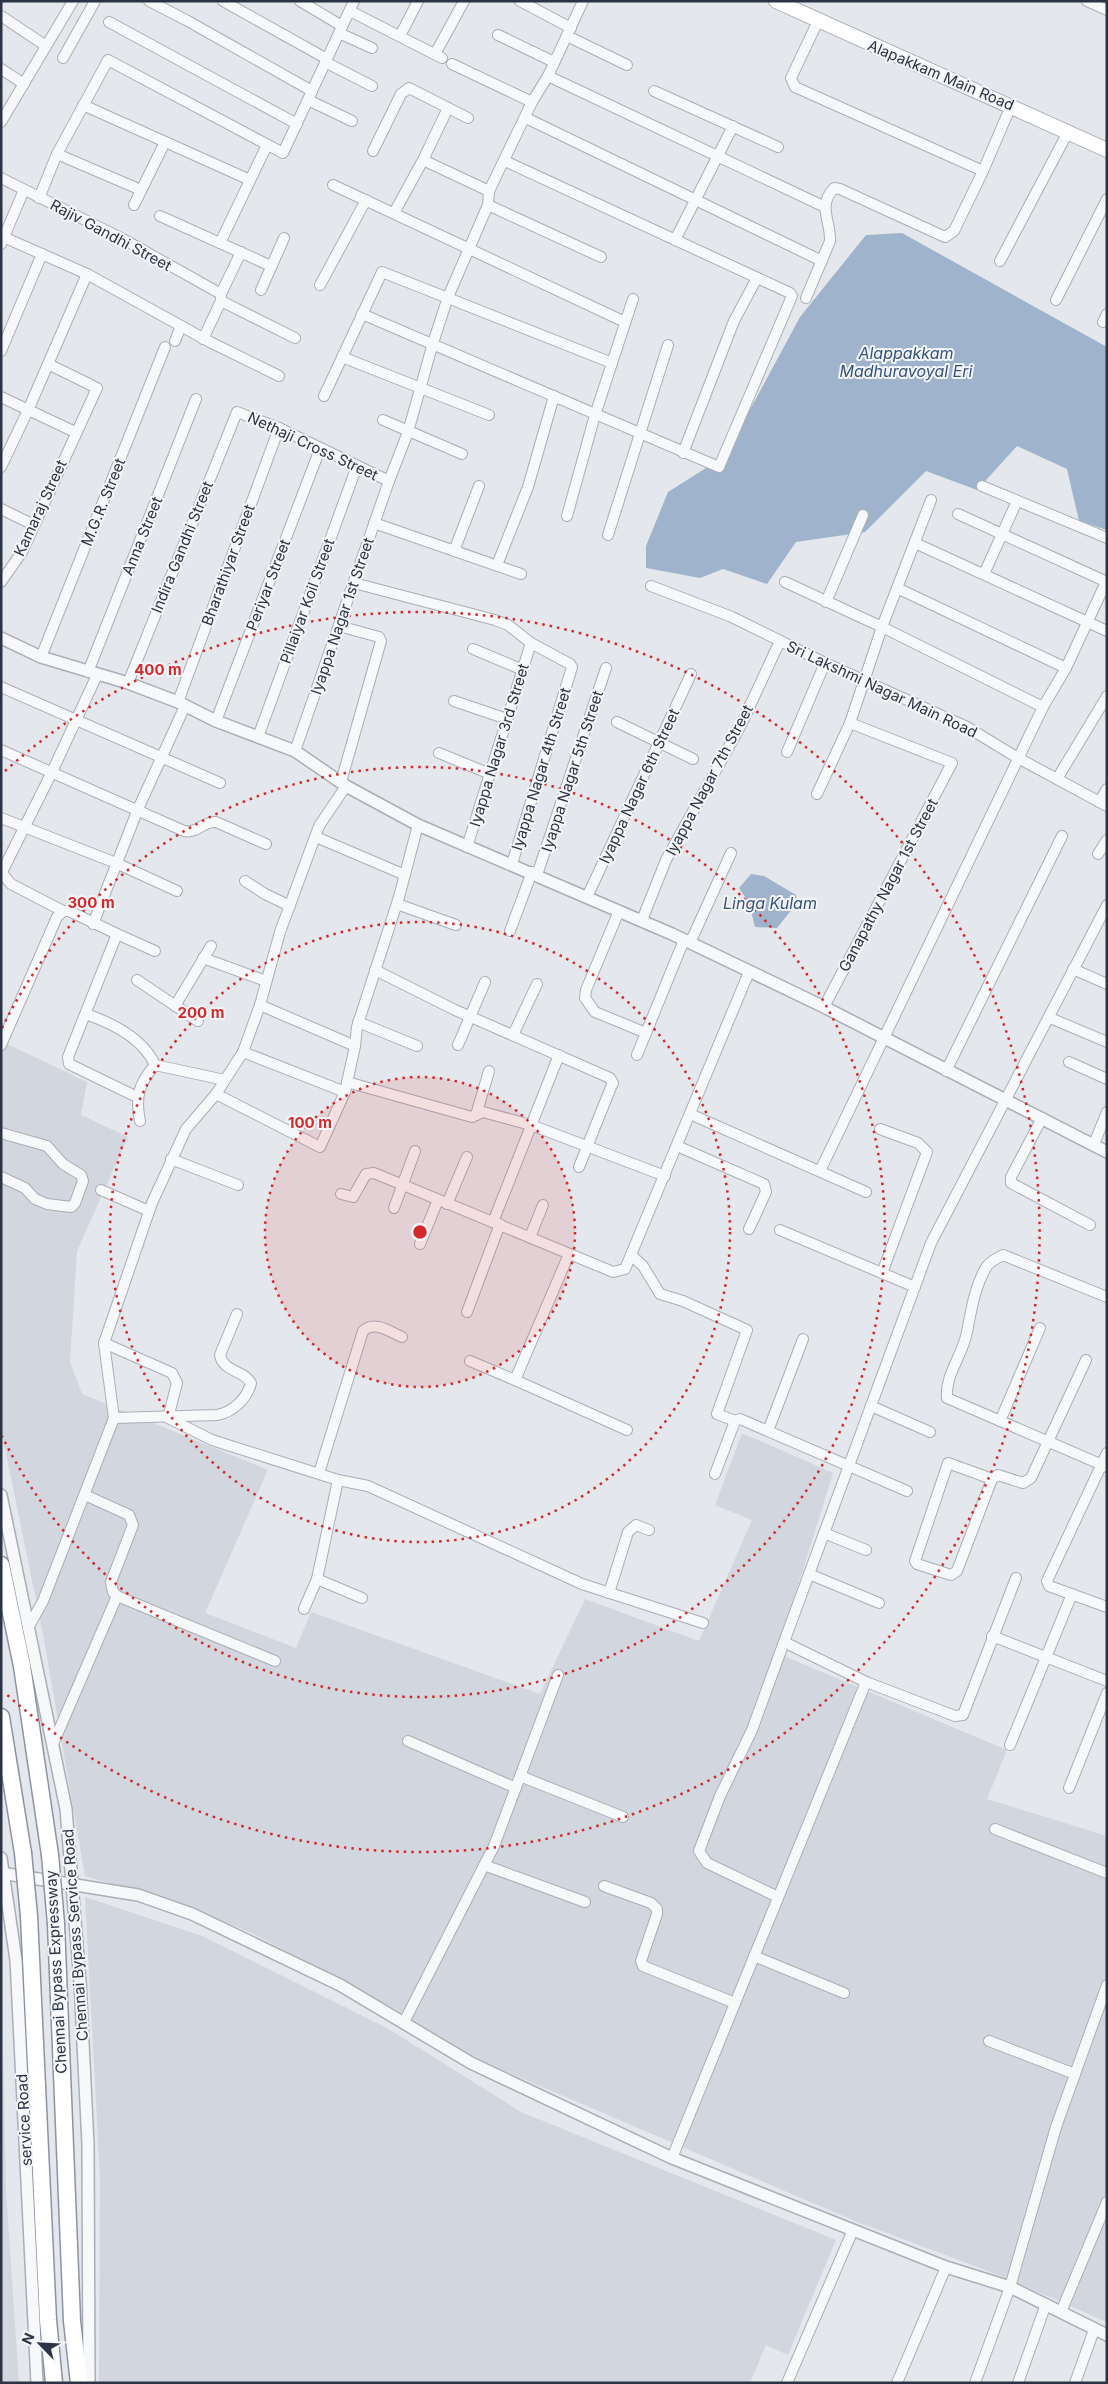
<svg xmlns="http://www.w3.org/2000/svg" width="1108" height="2384" viewBox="0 0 1108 2384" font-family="Inter,sans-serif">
<rect width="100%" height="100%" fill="#e4e7ec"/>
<!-- built -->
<g fill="#d2d6de">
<path d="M1 1041 87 1082 81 1115 128 1137 77 1251 70 1362 82 1394 268 1470 205 1613 296 1648 311 1612 540 1694 585 1599 699 1641 752 1520 715 1505 742 1433 833 1473 777 1653 1007 1750 987 1799 1107 1836V2322L1001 2276 855 2221 477 2059 395 2009 252 1933 182 1905 85 1876 43 1634 1 1429Z"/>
<path d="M85 1897 202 1936 387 2028 521 2112 836 2240 788 2355 766 2345 750 2383H99L100 2178Z"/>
<path d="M3 2051 6 2191 19 2383H1Z"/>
</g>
<!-- water -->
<g fill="#9fb4cc">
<path d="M902 233 1107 347V530L1079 521 1067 469 1017 446 977 490 926 471 865 532 796 542 767 584 723 569 700 578 646 568V546L668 492 725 456 800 317 866 235Z"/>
<path d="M751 874 764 876 796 895 797 903 777 928 755 927 749 903 739 888Z"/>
</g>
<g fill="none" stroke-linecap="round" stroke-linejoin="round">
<defs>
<g id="minor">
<path d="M149 1 186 20 312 91"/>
<path d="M223 1 327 59"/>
<path d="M300 1 342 26"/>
<path d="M520 1 571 28"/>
<path d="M1087 1 1107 10"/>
<path d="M350 11 442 58"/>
<path d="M1 16 46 46"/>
<path d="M818 21 791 78 795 87 983 171 1011 106"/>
<path d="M109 22 297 124"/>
<path d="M339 33 372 48"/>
<path d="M498 35 554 62"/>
<path d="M400 36 418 1"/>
<path d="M567 36 627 65"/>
<path d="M435 54 464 1"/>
<path d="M63 58 95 1"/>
<path d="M325 62 372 86"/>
<path d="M452 64 532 102"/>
<path d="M1 69 24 84"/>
<path d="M548 76 825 207"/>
<path d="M654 91 778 147"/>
<path d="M308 100 352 121"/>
<path d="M83 105 250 180"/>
<path d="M448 108 423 160 489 191"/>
<path d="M526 118 822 261"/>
<path d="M1 122 73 1"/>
<path d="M373 151 401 94 409 88 468 118"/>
<path d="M57 154 141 190"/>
<path d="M1 178 123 239 221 294"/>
<path d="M333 185 625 322"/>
<path d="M39 198 57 154 108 60 283 153 354 1"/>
<path d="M134 205 165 142"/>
<path d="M488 205 601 257"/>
<path d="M394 213 423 160"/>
<path d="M160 216 271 266"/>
<path d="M1 236 87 274 210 342 279 376"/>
<path d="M675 240 733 126"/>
<path d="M220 243 267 145"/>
<path d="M1 244 24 190"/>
<path d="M1000 261 1068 132"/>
<path d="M320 285 366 200"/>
<path d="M261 290 284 238"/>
<path d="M806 298 830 241C831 221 817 206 834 188L840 189 945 237 954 231 983 171"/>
<path d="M1056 300 1107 199"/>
<path d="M221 301 295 338"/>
<path d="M362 314 719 467 792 296 790 293 505 161"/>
<path d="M1103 322 1107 314"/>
<path d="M203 339 221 301V294L241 252"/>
<path d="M175 341 181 326"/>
<path d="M1 351 42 254"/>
<path d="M342 357 489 415"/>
<path d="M324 396 382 272 612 363"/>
<path d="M1 397 75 432"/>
<path d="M383 420 462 454"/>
<path d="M683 453 734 321 757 278"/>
<path d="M1 467 29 408 87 274"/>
<path d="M982 486 1107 538"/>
<path d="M1 509 34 525"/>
<path d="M958 514 1107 582"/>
<path d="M567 516 595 415 633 299"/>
<path d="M374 523 521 574"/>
<path d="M608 535 668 345"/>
<path d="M915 543 1107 631"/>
<path d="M454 551 479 486"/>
<path d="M497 565 528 487 554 396"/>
<path d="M984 574 1017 501"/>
<path d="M1 582 22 552 97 388 48 364"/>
<path d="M785 582 882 627 1043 707"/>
<path d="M354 583 495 620 508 625 531 643 570 664 572 667 512 864"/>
<path d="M651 586 732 617 825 663 967 727 1018 758 1107 806"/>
<path d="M897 588 1066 668"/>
<path d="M826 602 863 515"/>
<path d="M339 626 379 637 381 641 341 782"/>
<path d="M473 649 523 670"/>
<path d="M41 657 165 347"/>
<path d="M88 672 196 399"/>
<path d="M128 683 237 412 279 428 389 481"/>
<path d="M1 687 220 783"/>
<path d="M454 701 507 719"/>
<path d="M178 702 279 428"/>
<path d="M216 721 320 449"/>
<path d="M617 722 693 759"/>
<path d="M258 737 357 466"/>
<path d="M1 750 184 831C197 834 203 821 216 822L266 844"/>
<path d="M295 751 389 481 408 432 433 343 448 297 488 205 489 191 532 102 548 76 583 1"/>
<path d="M787 752 825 663"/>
<path d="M439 753 490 774"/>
<path d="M1057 779 1107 696"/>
<path d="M817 794 850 723 882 627 931 500"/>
<path d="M1099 802 1107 789"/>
<path d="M1 818 116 863 177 891"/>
<path d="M316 837 405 875"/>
<path d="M467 847 531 643"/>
<path d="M1098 854 1107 840"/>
<path d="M1 872 11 884 63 911"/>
<path d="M2 872 52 772 97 675"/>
<path d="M537 875 606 668"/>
<path d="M245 881 265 894 290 906"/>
<path d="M587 897 691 674"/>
<path d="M397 904 456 925"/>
<path d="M619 911 586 990 585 998 595 1012 646 1033"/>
<path d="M642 920 666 860 741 725 780 641"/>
<path d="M93 924 138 809 185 706"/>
<path d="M510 931 532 872"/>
<path d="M117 934 155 951"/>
<path d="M690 943 731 853"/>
<path d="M203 958 266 981"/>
<path d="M1073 969 1107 984"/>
<path d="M375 970 455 1010 610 1078 613 1083 611 1087 579 1167"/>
<path d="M137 980 198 1021"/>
<path d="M260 1005 355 1046"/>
<path d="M175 1006 211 946"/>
<path d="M824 1007 952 763 850 723"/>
<path d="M86 1014C112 1023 143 1038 155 1065L225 1080"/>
<path d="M1050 1018 1107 1042"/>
<path d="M358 1022 417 1046"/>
<path d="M513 1035 537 984"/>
<path d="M1 1045 57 917 63 911H69L117 934 68 1057 69 1064 137 1097"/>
<path d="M458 1045 485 982"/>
<path d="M243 1052 345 1092"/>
<path d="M637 1055 684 940"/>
<path d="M1069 1062 1107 1079"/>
<path d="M946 1071 1062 836"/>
<path d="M347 1082 472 1117 483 1112 531 1125 665 1176"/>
<path d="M216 1094 320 1147 345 1092 355 1046 357 1027 399 897 418 825"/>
<path d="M690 1114 866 1192"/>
<path d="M476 1115 489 1071"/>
<path d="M1042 1118 1011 1177V1183L1090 1225"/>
<path d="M140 1121C135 1097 139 1083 155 1065"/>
<path d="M880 1129 918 1143 927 1152 882 1273"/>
<path d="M1 1133 47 1146 63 1164 81 1175 83 1181 75 1203 71 1207 47 1204 35 1199 25 1188 1 1177"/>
<path d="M1094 1144 1107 1112"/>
<path d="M677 1146 764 1184 766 1192 749 1229"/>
<path d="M171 1159 238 1185"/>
<path d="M820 1171 1043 707 1066 668 1106 582"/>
<path d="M101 1190 149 1211"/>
<path d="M341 1194 353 1197 366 1174 374 1173 606 1269 613 1272 625 1269 749 972"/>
<path d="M447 1204 467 1157"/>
<path d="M394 1208 415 1151"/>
<path d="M493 1222 559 1055"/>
<path d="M780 1230 915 1287"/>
<path d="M530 1237 543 1205"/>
<path d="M420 1244 438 1200"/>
<path d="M569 1254 515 1380 627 1430"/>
<path d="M632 1256 643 1266 660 1294 683 1301 747 1330 717 1414 735 1421"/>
<path d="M1107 1297 1003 1255C997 1258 991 1261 987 1266 975 1285 971 1311 967 1332 963 1355 945 1374 947 1398L1107 1467"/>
<path d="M467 1312 500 1224"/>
<path d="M104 1343 172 1373 177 1383 168 1418 212 1440 338 1480 317 1579 304 1609"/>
<path d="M470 1361 515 1380"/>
<path d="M871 1406 930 1432"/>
<path d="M114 1418 217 1415C233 1412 247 1399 251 1383 244 1370 223 1372 220 1355L237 1314"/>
<path d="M1000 1421 1040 1328"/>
<path d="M768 1431 803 1339"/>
<path d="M1107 1453 1047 1581 1049 1586 1107 1607"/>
<path d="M319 1473 363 1331C375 1320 390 1332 402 1337"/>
<path d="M715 1474 735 1421 740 1419 907 1491"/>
<path d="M992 1479 948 1463 915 1561 917 1564 951 1575 957 1571 992 1479 998 1475 1023 1483 1031 1478 1086 1360"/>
<path d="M338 1480 368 1486 582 1584 703 1623"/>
<path d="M85 1495 129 1515 133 1525 111 1582 113 1592 117 1596 275 1661"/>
<path d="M824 1533 866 1550"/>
<path d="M809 1574 879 1603"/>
<path d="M317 1579 362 1598"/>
<path d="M609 1593 628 1532 636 1525 649 1530"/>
<path d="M28 1628 43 1601 114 1418 104 1343 152 1203 186 1129 216 1094 243 1052 260 1005 280 932 319 826 346 786"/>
<path d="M992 1636 1107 1681"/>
<path d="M866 1682 955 1716 963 1715 1016 1578"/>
<path d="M408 1741 516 1788"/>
<path d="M53 1744 117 1596"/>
<path d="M1010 1745 1072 1594"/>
<path d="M520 1776 623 1817"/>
<path d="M1069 1788 1107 1693"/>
<path d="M995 1829 1107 1873"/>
<path d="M484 1865 585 1902"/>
<path d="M604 1886 651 1903 657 1909V1914L641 1961 643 1966 735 2003"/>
<path d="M778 1897 707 1863 699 1851 720 1796 752 1730 784 1642"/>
<path d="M754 1956 844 1993"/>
<path d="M404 2022 494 1846 558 1675"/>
<path d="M989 2041 1075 2074"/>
<path d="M672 2158 866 1682 784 1642 931 1243 1107 905"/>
<path d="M1061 2312 1107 2202"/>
<path d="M787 2383 853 2230"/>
<path d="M897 2383 946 2267"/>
<path d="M975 2383 1010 2287 1056 2127 1107 1985"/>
<path d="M1018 2383 1046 2304"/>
<path d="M1075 2383 1094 2330"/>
</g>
<g id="tertiary">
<path d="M1 638 41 657 128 683 178 702 216 721 295 751 346 786 418 825 672 934 824 1007 1107 1152"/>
<path d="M1 1495 66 1809 80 1982 88 2144 89 2383"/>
<path d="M1 1858 16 1960 37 2383"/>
<path d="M1 1873 138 1895 192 1914 340 1985 471 2063 672 2158 946 2267 1010 2287 1107 2335"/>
</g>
<path id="secondary" d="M776 1 1107 150"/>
<g id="trunk">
<path d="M1 1565 22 1666 50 1855"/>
<path d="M1 1717 23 1853"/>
<path d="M29 1916 48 2320 54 2383"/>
<path d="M56 1924 72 2321 79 2383"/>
</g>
</defs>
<!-- minor casing -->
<use href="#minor" stroke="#a9aeb7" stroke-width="12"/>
<!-- tertiary casing -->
<use href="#tertiary" stroke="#a9aeb7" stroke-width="14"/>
<!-- secondary casing -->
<use href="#secondary" stroke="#a9aeb7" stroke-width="16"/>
<!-- trunk casing -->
<use href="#trunk" stroke="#8b94a3" stroke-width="19"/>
<!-- minor -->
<use href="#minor" stroke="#f7f8fa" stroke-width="10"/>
<!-- tertiary -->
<use href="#tertiary" stroke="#f7f8fa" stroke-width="11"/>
<!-- secondary -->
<use href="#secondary" stroke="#fff" stroke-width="14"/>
<!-- trunk -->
<use href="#trunk" stroke="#fff" stroke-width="16"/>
<defs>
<g id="trunk-bridge">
<path d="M23 1853 29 1916"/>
<path d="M50 1855 56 1924"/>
</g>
</defs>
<!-- trunk-bridge casing -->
<use href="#trunk-bridge" stroke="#8b94a3" stroke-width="19" stroke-linecap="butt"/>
<!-- trunk-bridge -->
<use href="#trunk-bridge" stroke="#fff" stroke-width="16"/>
</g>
<!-- distance rings -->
<circle cx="420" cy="1232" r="155" fill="#d62828" fill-opacity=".12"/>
<g fill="none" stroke="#d62828" stroke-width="2.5" stroke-dasharray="2.5 5">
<circle cx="420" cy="1232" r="155"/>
<circle cx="420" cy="1232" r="310"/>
<path d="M2 1028A465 465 0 1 1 2 1436"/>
<path d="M5 771A620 620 0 1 1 5 1693"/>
</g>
<g text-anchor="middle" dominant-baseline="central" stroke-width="4" stroke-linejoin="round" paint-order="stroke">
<!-- street labels -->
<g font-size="15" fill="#2b3445" stroke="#f4f6f9">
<text transform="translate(941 75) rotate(23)">Alapakkam Main Road</text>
<text transform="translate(111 235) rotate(28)">Rajiv Gandhi Street</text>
<text transform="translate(313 446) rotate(25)">Nethaji Cross Street</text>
<text transform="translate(103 502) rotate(-68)">M.G.R. Street</text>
<text transform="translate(40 508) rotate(-65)">Kamaraj Street</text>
<text transform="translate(142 536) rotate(-68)">Anna Street</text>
<text transform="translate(182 547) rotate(-68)">Indira Gandhi Street</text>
<text transform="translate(228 565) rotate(-70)">Bharathiyar Street</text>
<text transform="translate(268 585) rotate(-69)">Periyar Street</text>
<text transform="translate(307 601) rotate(-70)">Pillaiyar Koil Street</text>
<text transform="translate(342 616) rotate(-71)">Iyappa Nagar 1st Street</text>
<text transform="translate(882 689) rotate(25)">Sri Lakshmi Nagar Main Road</text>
<text transform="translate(499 745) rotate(-73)">Iyappa Nagar 3rd Street</text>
<text transform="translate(541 769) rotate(-73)">Iyappa Nagar 4th Street</text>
<text transform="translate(572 771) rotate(-72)">Iyappa Nagar 5th Street</text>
<text transform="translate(709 780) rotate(-62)">Iyappa Nagar 7th Street</text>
<text transform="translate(639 786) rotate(-65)">Iyappa Nagar 6th Street</text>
<text transform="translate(888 885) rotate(-62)">Ganapathy Nagar 1st Street</text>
<text transform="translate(75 1935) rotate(-94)">Chennai Bypass Service Road</text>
<text transform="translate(56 1972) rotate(-93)">Chennai Bypass Expressway</text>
<text transform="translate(24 2120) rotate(-93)">service Road</text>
</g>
<!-- water labels -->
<g font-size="16" font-style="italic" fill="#34527a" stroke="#f4f6f9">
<text x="906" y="353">Alappakkam<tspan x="906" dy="18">Madhuravoyal Eri</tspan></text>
<text x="770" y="903">Linga Kulam</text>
</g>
</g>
<circle cx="420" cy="1232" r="8" fill="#d62828" stroke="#f4f6f9" stroke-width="2.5"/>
<g font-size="15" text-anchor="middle" font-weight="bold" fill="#d62828" stroke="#f4f6f9" stroke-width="4" stroke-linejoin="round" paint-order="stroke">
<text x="158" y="675">400 m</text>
<text x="91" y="908">300 m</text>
<text x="201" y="1018">200 m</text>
<text x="310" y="1128">100 m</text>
</g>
<!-- border -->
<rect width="1108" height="2384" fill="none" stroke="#2b3445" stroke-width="5"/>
<!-- north arrow -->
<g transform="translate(40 2344) rotate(294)" stroke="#f4f6f9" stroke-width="4" paint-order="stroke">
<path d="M0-4L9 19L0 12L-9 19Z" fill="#2b3445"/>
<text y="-8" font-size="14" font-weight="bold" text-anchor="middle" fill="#2b3445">N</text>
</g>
</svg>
